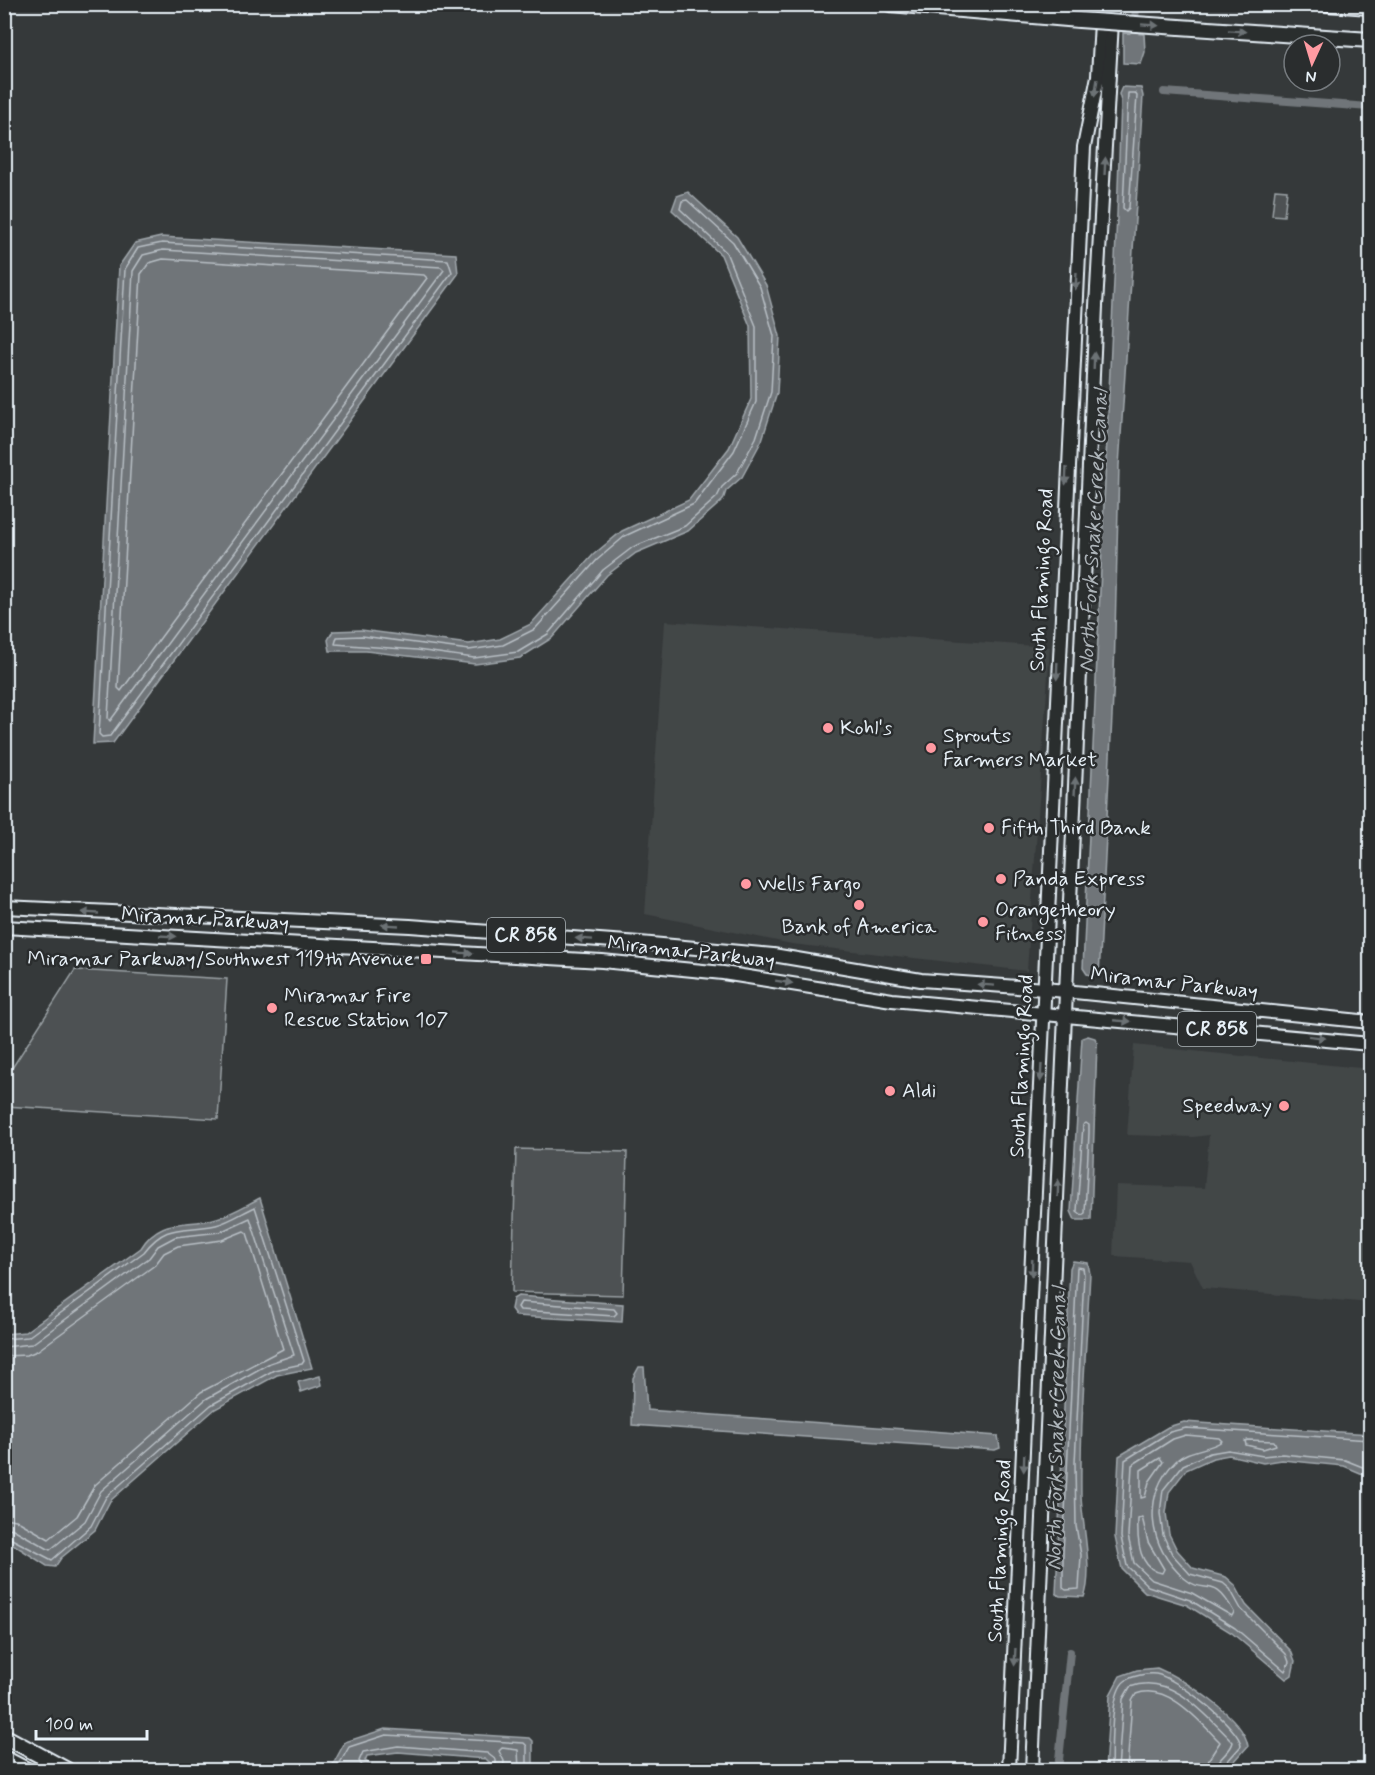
<svg xmlns="http://www.w3.org/2000/svg" width="1375" height="1775" viewBox="0 0 1375 1775" font-family="Mynerve,sans-serif">
<rect width="100%" height="100%" fill="#35393a"/>
<filter id="ink" filterUnits="userSpaceOnUse"><feTurbulence type="fractalNoise" baseFrequency=".0167" numOctaves="2"/><feDisplacementMap in="SourceGraphic" scale="12" xChannelSelector="R" yChannelSelector="G"/><feConvolveMatrix kernelMatrix="1 2 1 2 8 2 1 2 1" color-interpolation-filters="sRGB"/></filter>
<g filter="url(#ink)">
<!-- built -->
<g fill="#424647">
<path d="M665 621 1050 647 1027 971 792 944 645 914Z"/>
<path d="M1134 1045 1370 1069V1303L1203 1288 1190 1261 1113 1256 1116 1185 1204 1188 1209 1135 1193 1137 1127 1135Z"/>
</g>
<!-- green -->
<g fill="#4d5152" stroke="#9aa1a5" stroke-width="1.5">
<path d="M1275 189 1287 190 1284 216 1272 215Z"/>
<path d="M75 970 227 979 218 1119 5 1106V1079Z"/>
<path d="M516 1149 627 1152 623 1295 512 1292Z"/>
</g>
<!-- water -->
<g fill="#707579" stroke="#a0a7ac" stroke-width="1.5">
<path d="M1123 33 1144 34 1145 52 1141 64 1123 63Z"/>
<path d="M1122 87 1141 88 1143 96 1119 466 1114 676 1100 958 1099 973 1094 976 1087 974 1083 968 1117 215 1121 101 1119 94Z"/>
<path d="M688 192 737 237 766 285 780 336 777 393 762 440 742 477 726 491 723 500 688 531 636 553 607 575 552 638 520 658 475 664 366 651H330L328 640 333 631 361 630 469 644 500 639 531 624 593 555 622 531 689 500 729 448 751 399 750 326 721 255 672 210 677 196Z"/>
<path d="M161 237 456 254 458 274 113 743 93 744 119 266 135 243Z"/>
<path d="M1088 1036 1095 1038 1097 1043 1091 1220H1075L1071 1211 1082 1038Z"/>
<path d="M260 1198 312 1368 277 1375 215 1409 110 1501 95 1530 61 1558 55 1567 47 1566 5 1539V1334L25 1332 141 1248C161 1215 187 1228 217 1218 232 1214 246 1205 260 1198Z"/>
<path d="M1073 1261 1088 1263 1090 1274C1086 1348 1080 1422 1081 1496 1082 1524 1094 1572 1084 1597L1060 1596 1056 1594 1070 1268Z"/>
<path d="M518 1296 623 1304 622 1322 516 1316 511 1309 513 1299Z"/>
<path d="M639 1367H644L647 1410 998 1436 1000 1448 995 1450 632 1425 633 1378Z"/>
<path d="M320 1376 322 1385 301 1392 298 1382Z"/>
<path d="M1184 1422 1370 1434V1477L1344 1466 1282 1460 1263 1463 1229 1455 1213 1458 1186 1470 1169 1492 1166 1513 1169 1534 1177 1550 1193 1568 1226 1577 1235 1585 1246 1605 1291 1651 1295 1661 1292 1675 1286 1679 1232 1633 1187 1605 1145 1592 1122 1569 1115 1537 1119 1456 1168 1427Z"/>
<path d="M1157 1668C1183 1679 1244 1717 1248 1746L1227 1770H1105L1110 1695 1120 1676 1137 1670Z"/>
<path d="M385 1729 530 1738 533 1741V1770H490V1763L486 1759 398 1752 367 1756 365 1761 379 1770H330L345 1742Z"/>
</g>
<g fill="none" stroke-linecap="round" stroke-linejoin="round">
<!-- shore -->
<g stroke="#b8bfc5" stroke-width="1.5">
<path d="M1128 93H1135L1137 96 1129 208 1126 211 1123 208Z"/>
<path d="M687 200 733 242 760 287 774 336 771 392 756 438 737 473 722 487 717 497 685 526 633 547 603 570 548 634 518 652 474 658 417 650 335 644 337 637 362 636 469 650 503 645 535 629 597 560 625 536 694 504 734 451 756 402V326L726 252 680 209 682 201Z"/>
<path d="M162 243 448 260 452 272 110 736 102 737 99 734 125 269 138 248Z"/>
<path d="M163 250 441 267 444 270 110 721 108 718 133 271 143 255Z"/>
<path d="M163 259 424 275 427 278 121 691 118 688 141 274 149 263Z"/>
<path d="M1086 1123 1089 1125V1133L1085 1213 1082 1215 1077 1211 1083 1125Z"/>
<path d="M1077 1267 1083 1268 1084 1274 1075 1463 1076 1526 1081 1555 1079 1589 1066 1590 1063 1588V1554Z"/>
<path d="M521 1302 614 1309 617 1313 614 1316 520 1310 518 1307Z"/>
<path d="M4 1339 28 1337 144 1252C167 1222 183 1232 216 1225 229 1222 242 1213 255 1207L304 1361 302 1364 274 1370 211 1405 106 1497 91 1526 52 1560 4 1535"/>
<path d="M4 1347 32 1344 149 1258 158 1246 175 1237 220 1232 250 1218 294 1355 270 1363 206 1399 101 1491 85 1521 50 1550 13 1529 4 1527"/>
<path d="M4 1356 27 1355 37 1351 155 1265 164 1253 178 1246 222 1240 244 1231 247 1233 283 1349 201 1392 95 1485 77 1516 49 1539 16 1520 4 1518"/>
<path d="M1186 1435 1219 1438 1222 1441C1210 1450 1188 1449 1176 1461 1141 1494 1148 1548 1184 1578 1206 1597 1213 1573 1234 1612L1232 1616 1192 1593 1152 1580 1134 1563 1128 1536 1132 1465 1173 1439Z"/>
<path d="M1248 1440 1274 1441 1276 1445 1263 1449 1246 1445 1245 1441Z"/>
<path d="M1370 1440 1186 1428 1170 1432 1125 1460 1121 1537 1127 1566 1148 1586 1190 1600 1235 1628 1285 1671 1289 1662 1286 1654 1241 1609 1230 1589 1223 1583 1190 1574 1172 1554 1163 1535 1160 1513 1163 1490 1183 1465 1210 1453 1228 1450 1263 1456 1282 1454 1345 1460 1370 1470"/>
<path d="M1160 1458 1163 1462 1149 1482 1145 1497 1141 1498V1470Z"/>
<path d="M1142 1517 1148 1542 1164 1569 1162 1573C1138 1569 1137 1538 1138 1519Z"/>
<path d="M336 1770 349 1747 386 1735 524 1743 527 1746V1770"/>
<path d="M365 1770 359 1761 363 1752 398 1746 487 1753 496 1760V1770"/>
<path d="M503 1770 504 1761 499 1751 502 1748 518 1750 519 1770"/>
<path d="M1111 1770C1112 1751 1109 1693 1125 1681 1131 1676 1147 1673 1156 1674 1175 1677 1241 1728 1241 1746L1225 1764 1223 1770"/>
<path d="M1118 1770 1123 1699 1130 1687C1171 1671 1206 1715 1233 1742 1231 1753 1217 1757 1216 1770"/>
<path d="M1127 1770 1132 1701 1136 1694C1168 1682 1200 1722 1220 1742L1209 1759 1207 1770"/>
</g>
<!-- canal -->
<g stroke="#707579" stroke-width="8">
<path d="M1134 42 1136 4"/>
<path d="M1164 92 1370 107"/>
<path d="M1058 1770 1070 1652"/>
</g>
<defs>
<g id="major">
<path d="M4 907 410 926 640 943 773 955 921 980 1045 989 1370 1022"/>
<path d="M4 927 602 961 723 973 892 1000 1370 1044"/>
<path d="M1009 1770C1033 1229 1055 688 1084 147L1098 76 1102 4"/>
<path d="M1032 1770 1096 306 1113 4"/>
</g>
<g id="highway">
<path d="M890 4 1079 20"/>
<path d="M1328 4 1370 7"/>
<path d="M1179 27 1370 40"/>
<path d="M4 1736 67 1770"/>
<path d="M4 1758 27 1770"/>
</g>
</defs>
<!-- major casing -->
<use href="#major" stroke="#e8f1f8" stroke-width="16"/>
<!-- highway casing -->
<use href="#highway" stroke="#e8f1f8" stroke-width="18"/>
<!-- major -->
<use href="#major" stroke="#2a2d2e" stroke-width="12"/>
<!-- highway -->
<use href="#highway" stroke="#2a2d2e" stroke-width="14"/>
<defs>
<path id="highway-bridge" d="M1079 20 1179 27"/>
</defs>
<!-- highway-bridge casing -->
<use href="#highway-bridge" stroke="#e8f1f8" stroke-width="18" stroke-linecap="butt"/>
<!-- highway-bridge -->
<use href="#highway-bridge" stroke="#2a2d2e" stroke-width="14"/>
</g>
<!-- one-way arrows -->
<defs><path id="oneway-solid" d="M-6-.8H1V-3.2L6.5 0L1 3.2V.8H-6Z" transform="scale(1.5)"/></defs>
<g fill="#6c7275">
<use href="#oneway-solid" transform="translate(1150 25) rotate(4)"/>
<use href="#oneway-solid" transform="translate(1237 31) rotate(4)"/>
<use href="#oneway-solid" transform="translate(1096 88) rotate(99)"/>
<use href="#oneway-solid" transform="translate(1105 166) rotate(-87)"/>
<use href="#oneway-solid" transform="translate(1076 281) rotate(93)"/>
<use href="#oneway-solid" transform="translate(1094 361) rotate(-88)"/>
<use href="#oneway-solid" transform="translate(1066 476) rotate(93)"/>
<use href="#oneway-solid" transform="translate(1057 671) rotate(92)"/>
<use href="#oneway-solid" transform="translate(1075 786) rotate(-87)"/>
<use href="#oneway-solid" transform="translate(90 913) rotate(-177)"/>
<use href="#oneway-solid" transform="translate(390 925) rotate(-177)"/>
<use href="#oneway-solid" transform="translate(168 936) rotate(3)"/>
<use href="#oneway-solid" transform="translate(584 939) rotate(-176)"/>
<use href="#oneway-solid" transform="translate(464 953) rotate(4)"/>
<use href="#oneway-solid" transform="translate(784 982) rotate(9)"/>
<use href="#oneway-solid" transform="translate(986 985) rotate(-176)"/>
<use href="#oneway-solid" transform="translate(1122 1021) rotate(5)"/>
<use href="#oneway-solid" transform="translate(1317 1037) rotate(7)"/>
<use href="#oneway-solid" transform="translate(1041 1073) rotate(93)"/>
<use href="#oneway-solid" transform="translate(1058 1188) rotate(-88)"/>
<use href="#oneway-solid" transform="translate(1032 1268) rotate(92)"/>
<use href="#oneway-solid" transform="translate(1024 1463) rotate(92)"/>
<use href="#oneway-solid" transform="translate(1015 1657) rotate(93)"/>
</g>
</g>
<!-- markers -->
<g fill="#ff9aa2" stroke="#2a2d2e" stroke-width="2">
<circle cx="828" cy="728" r="6"/>
<circle cx="931" cy="748" r="6"/>
<circle cx="989" cy="828" r="6"/>
<circle cx="1001" cy="879" r="6"/>
<circle cx="746" cy="884" r="6"/>
<circle cx="859" cy="905" r="6"/>
<circle cx="983" cy="922" r="6"/>
<rect x="420" y="953" width="12" height="12" rx="3"/>
<circle cx="272" cy="1008" r="6"/>
<circle cx="890" cy="1091" r="6"/>
<circle cx="1284" cy="1106" r="6"/>
</g>
<g text-anchor="middle" dominant-baseline="central" stroke-width="5" stroke-linejoin="round" paint-order="stroke">
<!-- shield labels -->
<g fill="#2a2d2e" stroke="#afb6bb" stroke-width="1.5">
<rect x="487" y="918" width="78" height="34" rx="4.5"/>
<rect x="1178" y="1012" width="78" height="34" rx="4.5"/>
</g>
<g font-size="20" font-weight="bold" fill="#e8f1f8">
<text x="526" y="935">CR 858</text>
<text x="1217" y="1029">CR 858</text>
</g>
<!-- street labels -->
<g font-size="21" fill="#e8f1f8" stroke="#2a2d2e">
<text transform="translate(1042 580) rotate(-87)">South Flamingo Road</text>
<text transform="translate(205 919) rotate(3)">Miramar Parkway</text>
<text transform="translate(691 952) rotate(6)">Miramar Parkway</text>
<text transform="translate(1174 983) rotate(6)">Miramar Parkway</text>
<text transform="translate(1022 1066) rotate(-87)">South Flamingo Road</text>
<text transform="translate(1000 1551) rotate(-87)">South Flamingo Road</text>
</g>
<!-- poi labels -->
<g font-size="21" fill="#e8f1f8" stroke="#2a2d2e" text-anchor="start">
<text x="840" y="728">Kohl's</text>
<text x="943" y="736">Sprouts<tspan x="943" dy="24">Farmers Market</tspan></text>
<text x="1001" y="828">Fifth Third Bank</text>
<text x="1013" y="879">Panda Express</text>
<text x="758" y="884">Wells Fargo</text>
<text x="995" y="910">Orangetheory<tspan x="995" dy="24">Fitness</tspan></text>
<text x="859" y="927" text-anchor="middle">Bank of America</text>
<text x="414" y="959" text-anchor="end">Miramar Parkway/Southwest 119th Avenue</text>
<text x="284" y="996">Miramar Fire<tspan x="284" dy="24">Rescue Station 107</tspan></text>
<text x="902" y="1091">Aldi</text>
<text x="1272" y="1106" text-anchor="end">Speedway</text>
</g>
<!-- water labels -->
<g font-size="22" font-style="italic" fill="#acb3b8" stroke="#2a2d2e">
<text transform="translate(1094 531) rotate(-87)">North Fork Snake Creek Canal</text>
<text transform="translate(1057 1429) rotate(-89)">North Fork Snake Creek Canal</text>
</g>
</g>
<!-- margin -->
<rect width="1375" height="1775" fill="none" stroke="#2a2d2e" stroke-width="24"/>
<rect x="12" y="12" width="1351" height="1751" fill="none" stroke="#e8f1f8" stroke-width="2" filter="url(#ink)"/>
<!-- north arrow -->
<g transform="translate(1312 63) rotate(184)"><circle r="28" fill="#2a2d2e" stroke="#767b7f" stroke-width="1.5"/>
<path d="M0-4.5L10 22L0 15L-10 22Z" fill="#ff9aa2"/>
<text y="-9" font-size="16" font-weight="bold" text-anchor="middle" fill="#e8f1f8">N</text>
</g>
<!-- scale -->
<path d="M36 1730v9h111v-9" fill="none" stroke="#e8f1f8" stroke-width="3"/>
<text x="45" y="1730" font-size="18" fill="#e8f1f8" stroke="#2a2d2e" stroke-width="4.5" paint-order="stroke">100 m</text>
</svg>
